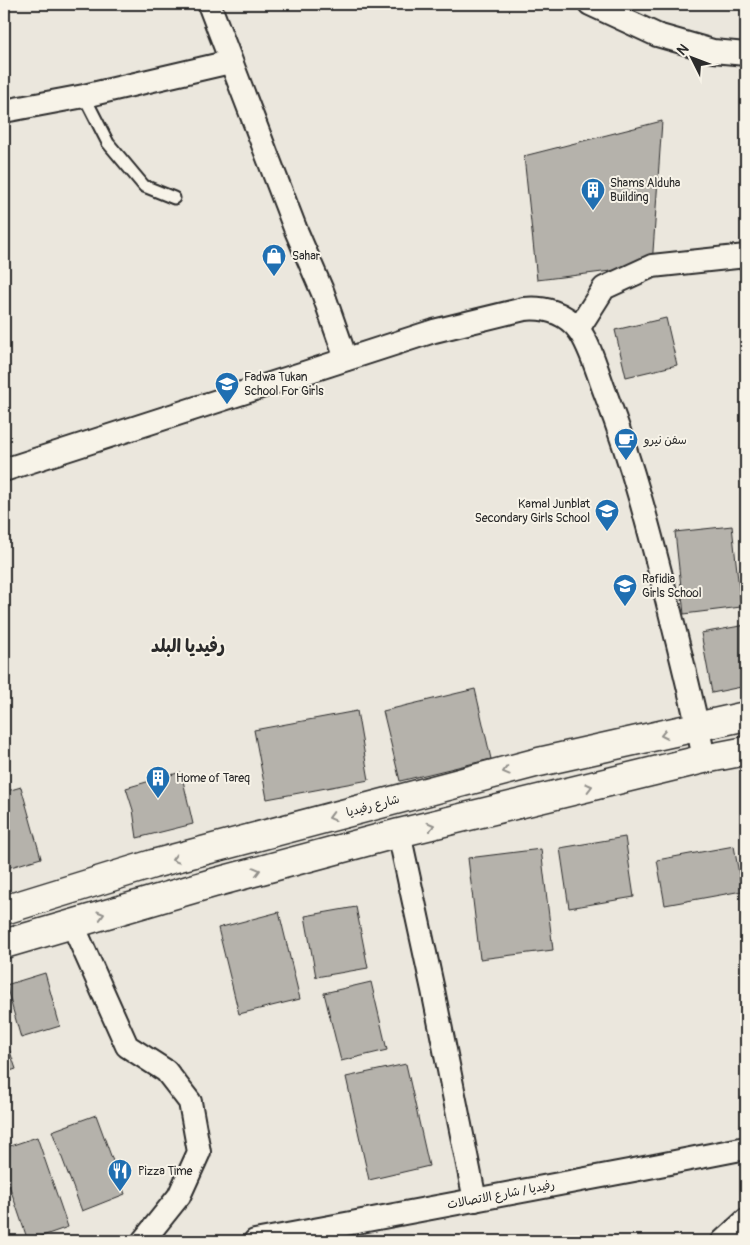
<svg xmlns="http://www.w3.org/2000/svg" width="750" height="1245" viewBox="0 0 750 1245" font-family="Pangolin,'Playpen Sans Arabic',sans-serif">
<rect width="100%" height="100%" fill="#ebe7dd"/>
<filter id="ink" filterUnits="userSpaceOnUse"><feTurbulence type="fractalNoise" baseFrequency=".02" numOctaves="2"/><feDisplacementMap in="SourceGraphic" scale="10" xChannelSelector="R" yChannelSelector="G"/><feConvolveMatrix kernelMatrix="1 2 1 2 8 2 1 2 1" color-interpolation-filters="sRGB"/></filter>
<g filter="url(#ink)">
<!-- building -->
<g fill="#b5b2ab" stroke="#2b2b2b">
<path d="M662 121 652 266 537 280 524 156Z"/>
<path d="M666 318 677 365 626 377 615 330Z"/>
<path d="M732 526 741 607 684 614 675 532Z"/>
<path d="M746 625V686L712 693 701 633Z"/>
<path d="M475 689 491 759 400 781 383 711Z"/>
<path d="M357 711 369 780 267 799 254 730Z"/>
<path d="M181 772 193 824 137 838 133 810 126 788Z"/>
<path d="M21 787 41 858 4 869V792Z"/>
<path d="M625 837 634 897 569 908 560 848Z"/>
<path d="M734 846 742 891 665 905 657 860Z"/>
<path d="M541 849 553 950 480 959 468 858Z"/>
<path d="M356 907 368 968 316 977 305 916Z"/>
<path d="M279 912 300 999 239 1014 218 928Z"/>
<path d="M45 973 60 1026 21 1038 6 985Z"/>
<path d="M371 982 387 1050 341 1061 324 993Z"/>
<path d="M4 1034 16 1069 4 1073Z"/>
<path d="M406 1064 429 1166 369 1180 346 1077Z"/>
<path d="M96 1115 125 1194 82 1211 52 1131Z"/>
<path d="M37 1137 68 1227 28 1241 4 1170V1148Z"/>
</g>
<g fill="none" stroke-linecap="round" stroke-linejoin="round">
<defs>
<path id="lane" d="M84 96 108 143 144 186 174 198"/>
<g id="street">
<path d="M209 4 295 228 323 293 346 359"/>
<path d="M590 4 657 35 713 51 746 54"/>
<path d="M4 111 84 96 230 62"/>
<path d="M578 329 604 288 652 266 746 256"/>
<path d="M4 470 434 331 524 309C544 307 564 312 578 329 591 346 598 375 606 395 633 465 652 539 670 612 682 661 695 710 704 759"/>
<path d="M399 833 433 990 475 1200"/>
<path d="M72 923 127 1046 166 1071 190 1102 199 1152 179 1196 143 1241"/>
<path d="M255 1241 634 1170 746 1148"/>
<path d="M723 1241 746 1220"/>
</g>
<g id="secondary">
<path d="M4 910 153 864 539 762 746 716"/>
<path d="M4 944 213 883 399 833 704 759 746 751"/>
</g>
</defs>
<!-- lane casing -->
<use href="#lane" stroke="#2b2b2b" stroke-width="15"/>
<!-- street casing -->
<use href="#street" stroke="#2b2b2b" stroke-width="26"/>
<!-- secondary casing -->
<use href="#secondary" stroke="#2b2b2b" stroke-width="31"/>
<!-- lane -->
<use href="#lane" stroke="#f7f3e8" stroke-width="11"/>
<!-- street -->
<use href="#street" stroke="#f7f3e8" stroke-width="22"/>
<!-- secondary -->
<use href="#secondary" stroke="#f7f3e8" stroke-width="28"/>
</g>
<!-- one-way arrows -->
<defs><path id="oneway-chevron" d="M-2-3.5L2.5 0L-2 3.5" fill="none" stroke-width="1.6" stroke-linecap="round" stroke-linejoin="round" transform="scale(1.25)"/></defs>
<g stroke="#918f8a">
<use href="#oneway-chevron" transform="translate(664 735) rotate(168)"/>
<use href="#oneway-chevron" transform="translate(506 771) rotate(165)"/>
<use href="#oneway-chevron" transform="translate(589 787) rotate(-14)"/>
<use href="#oneway-chevron" transform="translate(332 817) rotate(165)"/>
<use href="#oneway-chevron" transform="translate(431 826) rotate(-14)"/>
<use href="#oneway-chevron" transform="translate(175 859) rotate(165)"/>
<use href="#oneway-chevron" transform="translate(257 871) rotate(-15)"/>
<use href="#oneway-chevron" transform="translate(101 915) rotate(-16)"/>
</g>
</g>
<!-- icons -->
<defs>
<symbol id="building-pin" viewBox="-11 -11 22 30"><path d="M0 17L-7.5 6A9.5 9.5 0 1 1 7.5 6Z" fill="#1f6fb2" stroke="#f7f3e8"/><path d="M-4-6H4V6H1V3H-1V6H-4ZM-2.5-4.3h1.7v1.8h-1.7ZM.8-4.3h1.7v1.8H.8ZM-2.5-1h1.7V.8h-1.7ZM.8-1h1.7V.8H.8Z" fill="#fff"/></symbol>
<symbol id="shop-pin" viewBox="-11 -11 22 30"><path d="M0 17L-7.5 6A9.5 9.5 0 1 1 7.5 6Z" fill="#1f6fb2" stroke="#f7f3e8"/><path d="M-5-2.5h2.3a2.7 3.5 0 0 1 5.4 0H5L5.5 6h-11ZM-1.5-2.5h3a1.5 2.3 0 0 0-3 0Z" fill="#fff"/></symbol>
<symbol id="school-pin" viewBox="-11 -11 22 30"><path d="M0 17L-7.5 6A9.5 9.5 0 1 1 7.5 6Z" fill="#1f6fb2" stroke="#f7f3e8"/><path d="M0-5L7-2L0 1L-7-2ZM-4 1L0 2.5L4 1V4Q0 6-4 4Z" fill="#fff"/></symbol>
<symbol id="cafe-pin" viewBox="-11 -11 22 30"><path d="M0 17L-7.5 6A9.5 9.5 0 1 1 7.5 6Z" fill="#1f6fb2" stroke="#f7f3e8"/><path d="M-5.5-4.5H6V0H3Q3 3.5 0 3.5H-2.5Q-5.5 3.5-5.5 0ZM3-3.2v2h1.7v-2ZM-6 4.5H4V6H-6Z" fill="#fff"/></symbol>
<symbol id="restaurant-pin" viewBox="-11 -11 22 30"><path d="M0 17L-7.5 6A9.5 9.5 0 1 1 7.5 6Z" fill="#1f6fb2" stroke="#f7f3e8"/><path d="M-5-6h1v4h1v-4h1v4h1v-4h1v5L-1.5 .5V6h-2V.5L-5-1ZM5-6V6H3V1.5H1.5Q1.5-4 5-6Z" fill="#fff"/></symbol>
</defs>
<g fill-rule="evenodd">
<use href="#building-pin" x="579" y="176" width="28" height="38"/>
<use href="#shop-pin" x="260" y="242" width="28" height="38"/>
<use href="#school-pin" x="213" y="370" width="28" height="38"/>
<use href="#cafe-pin" x="612" y="426" width="28" height="38"/>
<use href="#school-pin" x="593" y="497" width="28" height="38"/>
<use href="#school-pin" x="611" y="572" width="28" height="38"/>
<use href="#building-pin" x="144" y="764" width="28" height="38"/>
<use href="#restaurant-pin" x="106" y="1157" width="28" height="38"/>
</g>
<g text-anchor="middle" dominant-baseline="central" stroke-width="4" stroke-linejoin="round" paint-order="stroke">
<!-- poi labels -->
<g font-size="12" fill="#2b2b2b" stroke="#f7f3e8" text-anchor="start">
<text x="610" y="183">Shams Alduha<tspan x="610" dy="14">Building</tspan></text>
<text x="292" y="256">Sahar</text>
<text x="244" y="377">Fadwa Tukan<tspan x="244" dy="14">School For Girls</tspan></text>
<text x="644" y="440">سفن نيرو</text>
<text x="590" y="504" text-anchor="end">Kamal Junblat<tspan x="590" dy="14">Secondary Girls School</tspan></text>
<text x="642" y="579">Rafidia<tspan x="642" dy="14">Girls School</tspan></text>
<text x="176" y="778">Home of Tareq</text>
<text x="138" y="1171">Pizza Time</text>
</g>
<!-- street labels -->
<g font-size="12" fill="#2b2b2b" stroke="#f7f3e8">
<text transform="translate(373 806) rotate(-15)">شارع رفيديا</text>
<text transform="translate(501 1195) rotate(-11)">رفيديا / شارع الاتصالات</text>
</g>
<!-- district labels -->
<g font-size="18" font-weight="bold" fill="#2b2b2b" stroke="#f7f3e8">
<text x="188" y="646">رفيديا البلد</text>
</g>
</g>
<!-- margin -->
<rect width="750" height="1245" fill="none" stroke="#f7f3e8" stroke-width="20"/>
<rect x="10" y="10" width="730" height="1225" fill="none" stroke="#2b2b2b" stroke-width="2" filter="url(#ink)"/>
<!-- north arrow -->
<g transform="translate(692 58) rotate(312)" stroke="#f7f3e8" stroke-width="4" paint-order="stroke">
<path d="M0-4L9 19L0 12L-9 19Z" fill="#2b2b2b"/>
<text y="-8" font-size="14" font-weight="bold" text-anchor="middle" fill="#2b2b2b">N</text>
</g>
</svg>
